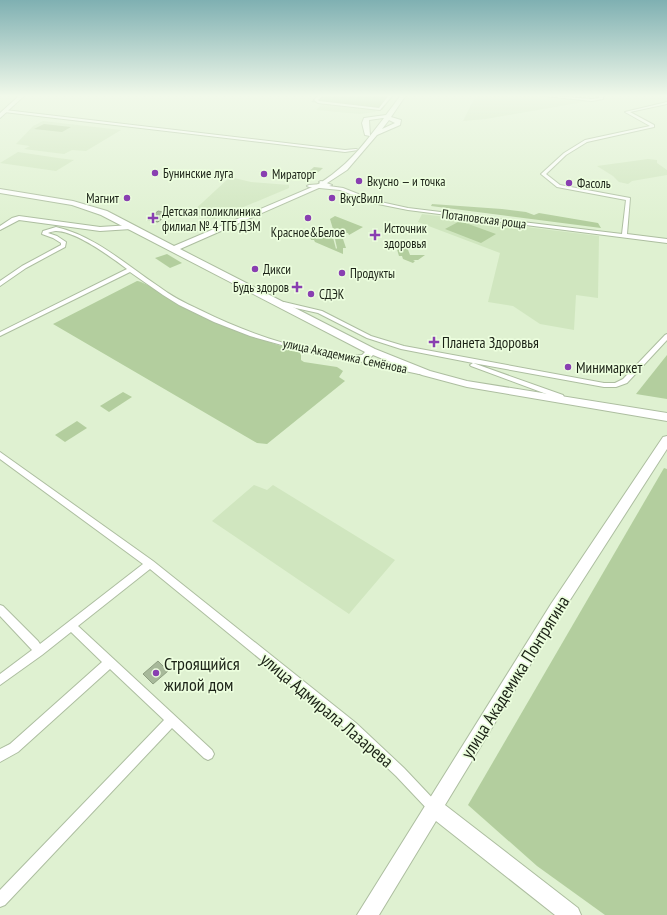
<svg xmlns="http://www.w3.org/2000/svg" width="667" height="915" viewBox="0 0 667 915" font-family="'PT Sans Narrow',sans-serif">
<rect width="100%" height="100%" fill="#dff1d1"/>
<!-- built -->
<g fill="#d0e6bf">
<path d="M476 95H525L589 101 486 119 463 121Z"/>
<path d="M322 104 377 109 375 112 360 114 316 110Z"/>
<path d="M43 121 121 130 86 151 72 150 64 154 24 149 30 146 16 144 33 126Z"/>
<path d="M18 152 58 158 74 160 56 171 0 163Z"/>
<path d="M648 159 657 160V163L667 170V175L632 181 628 184 619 182 613 176 597 166Z"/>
<path d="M230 177 251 182 289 185V188L215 219 189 215Z"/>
<path d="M422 214 599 236 598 298 576 295 574 330 540 324 513 306 488 302 500 253 418 222Z"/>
<path d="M254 485 267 490 273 485 395 560 349 614 212 521Z"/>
</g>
<!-- green -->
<g fill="#b3ce9e">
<path d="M319 95H394L382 110 311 102Z"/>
<path d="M44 124 71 127 62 132 34 129Z"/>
<path d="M314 167 323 168C315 177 309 174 302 180L287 178C294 171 307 175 314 167Z"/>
<path d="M432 204 502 209 526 212 534 215 539 213 598 223 601 228 431 206Z"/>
<path d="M335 216 363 227 349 235 348 233H341L340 229H333L330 219Z"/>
<path d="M460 221 496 234 481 243 445 229Z"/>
<path d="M332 234 336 249 337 248 335 239H343L346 248H343V254L315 242 314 240H311L310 235Z"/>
<path d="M396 240 408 245 407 247 410 255H425L418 260H413L415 261 413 263 403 259 402 256H399L396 246H392L391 244Z"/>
<path d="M167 254 182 263 170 268 155 258Z"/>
<path d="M137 281C145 281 178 304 188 309 224 326 260 340 298 351L301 353V360L304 362 337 367 343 371 339 377 345 381 267 444 257 443 53 324Z"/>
<path d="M667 355V399L636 394Z"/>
<path d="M123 392 132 397 109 412 100 406Z"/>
<path d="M77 421 87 428 65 442 55 435Z"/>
<path d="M664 468 667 469V915H605L537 866 468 805Z"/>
</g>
<!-- building -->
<g fill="#a7b99a" stroke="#8e9f81">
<path d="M158 211 169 213 158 222 147 220Z"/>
<path d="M158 661 168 671 153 684 143 674Z"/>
</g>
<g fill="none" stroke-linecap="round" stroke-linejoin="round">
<defs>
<g id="street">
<path d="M319 95H323L318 100 319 101 379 108 389 95H393L380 110 318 103 314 100Z"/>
<path d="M536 95 592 99 599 98V95H603V99L592 101Z"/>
<path d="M667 102V104L630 112 654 125V127L587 142 566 155 546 174 560 185 630 198 627 234 667 239V243L408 210 373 203 340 190 309 187 307 186 309 185 322 184 319 182 321 181 332 185 329 186 343 188 376 201 408 208 622 234 626 200 557 187 541 174 564 153 585 140 650 126 625 112Z"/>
<path d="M5 110 345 150 356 149 358 150 345 152 4 112Z"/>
<path d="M19 216 100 227 131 225 134 227 131 229 100 231 19 220 0 230V226L12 218Z"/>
<path d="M56 227C95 236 125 264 158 286 171 296 185 303 200 310 236 328 275 342 314 351 327 353 341 354 354 356 376 360 397 365 419 370L422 372 419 374 353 360 314 354 250 336 214 322 179 305 163 295 130 272 0 336V332L127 269C111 257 76 231 56 231 54 231 50 232 48 233L57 236 66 242 65 247 26 268 0 286V281L22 266 61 245V243L53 238 42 234 43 231Z"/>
<path d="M284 302 322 311 371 336 404 346 604 383H615L623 379 665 335 667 334V340L627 383 616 387H604L473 363 563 395 564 397 560 399 471 366 470 365 473 363 401 349 367 338 318 313 282 305V303Z"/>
<path d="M0 452 153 561 356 723 404 768 438 804 440 808 438 812 434 814 430 812 396 776 348 731 150 569 78 626 212 750 214 754 212 758 208 760 204 758 172 728 5 905 0 907V890L164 720 110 669 18 752 0 762V749L10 744 102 662 71 632 42 655 0 685V674L32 650 0 616V605L3 606 38 641 40 644 143 564 0 459Z"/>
</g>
<g id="secondary">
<path d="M20 95H25L0 118V113Z"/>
<path d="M401 95H406L391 117 401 120 400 125 377 135 347 170 321 187 180 249 375 349 430 371 467 381 667 413V421L467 387 422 375 373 355C367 362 359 362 350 360L349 358 350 356 362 355 365 352 101 215 72 205 0 193V189L73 201 107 211 174 246 317 185C338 172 355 156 370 136L365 135 362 123 364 118 386 115ZM383 118H384L370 136 369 120ZM389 120 395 123 382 129Z"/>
<path d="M667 436V449L561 614 445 805 578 908 581 915H555L436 821 379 915H357L551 604 663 437Z"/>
</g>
</defs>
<!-- street casing -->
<use href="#street" stroke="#adbea0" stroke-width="2"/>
<!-- secondary casing -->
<use href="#secondary" stroke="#adbea0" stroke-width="2"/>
<!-- street -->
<use href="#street" fill="#fff" fill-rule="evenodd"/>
<!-- secondary -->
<use href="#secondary" fill="#fff" fill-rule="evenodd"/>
</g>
<!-- sky -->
<linearGradient id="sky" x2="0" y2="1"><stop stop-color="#7fb0b2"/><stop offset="0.43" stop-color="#f1f9ea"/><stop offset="1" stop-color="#f1f9ea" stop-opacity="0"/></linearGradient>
<rect width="667" height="223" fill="url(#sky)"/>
<!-- markers -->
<g fill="#893fb1" stroke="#ecfede" stroke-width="1.5">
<circle cx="155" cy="173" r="4"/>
<circle cx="264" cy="174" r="4"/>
<circle cx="359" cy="181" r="4"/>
<circle cx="569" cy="183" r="4"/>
<circle cx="127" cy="198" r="4"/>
<circle cx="332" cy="198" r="4"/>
<path d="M151 212h4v4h4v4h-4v4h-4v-4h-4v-4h4z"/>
<circle cx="308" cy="218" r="4"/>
<path d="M373 229h4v4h4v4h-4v4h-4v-4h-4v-4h4z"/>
<circle cx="255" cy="269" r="4"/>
<circle cx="342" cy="273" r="4"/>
<path d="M295 281h4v4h4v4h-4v4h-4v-4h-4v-4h4z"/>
<circle cx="311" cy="294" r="4"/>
<path d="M432 336h4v4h4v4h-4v4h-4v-4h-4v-4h4z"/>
<circle cx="568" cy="367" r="4"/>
<circle cx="156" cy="673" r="4"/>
</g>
<g text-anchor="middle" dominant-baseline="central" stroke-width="3.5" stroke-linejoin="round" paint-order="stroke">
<!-- far-poi labels -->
<g font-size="13" fill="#1b2216" stroke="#ecfede" text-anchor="start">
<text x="163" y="173">Бунинские луга</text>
<text x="272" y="174">Мираторг</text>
<text x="367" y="181">Вкусно — и точка</text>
<text x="577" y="183">Фасоль</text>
<text x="119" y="198" text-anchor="end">Магнит</text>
<text x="340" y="198">ВкусВилл</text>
<text x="162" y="211">Детская поликлиника<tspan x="162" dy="15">филиал № 4 ТГБ ДЗМ</tspan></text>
<text x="384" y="228">Источник<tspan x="384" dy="15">здоровья</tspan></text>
<text x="308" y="232" text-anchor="middle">Красное&amp;Белое</text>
<text x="263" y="269">Дикси</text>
<text x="350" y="273">Продукты</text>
<text x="289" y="287" text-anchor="end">Будь здоров</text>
<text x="319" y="294">СДЭК</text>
</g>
<!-- far-street labels -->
<g font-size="13" fill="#1b2216" stroke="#ecfede">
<text transform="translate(484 219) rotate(7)">Потаповская роща</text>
<text transform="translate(345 356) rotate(12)">улица Академика Семёнова</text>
</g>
<!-- poi labels -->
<g font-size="15" fill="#1b2216" stroke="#ecfede" text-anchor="start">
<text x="442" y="342">Планета Здоровья</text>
<text x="576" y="367">Минимаркет</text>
</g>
<!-- near-poi labels -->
<g font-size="18" fill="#1b2216" stroke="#ecfede" text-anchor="start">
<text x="164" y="663">Строящийся<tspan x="164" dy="21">жилой дом</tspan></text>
</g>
<!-- near-street labels -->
<g font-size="18" fill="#1b2216" stroke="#ecfede">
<text transform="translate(515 677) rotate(-58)">улица Академика Понтрягина</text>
<text transform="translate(327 710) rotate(40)">улица Адмирала Лазарева</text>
</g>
</g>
</svg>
